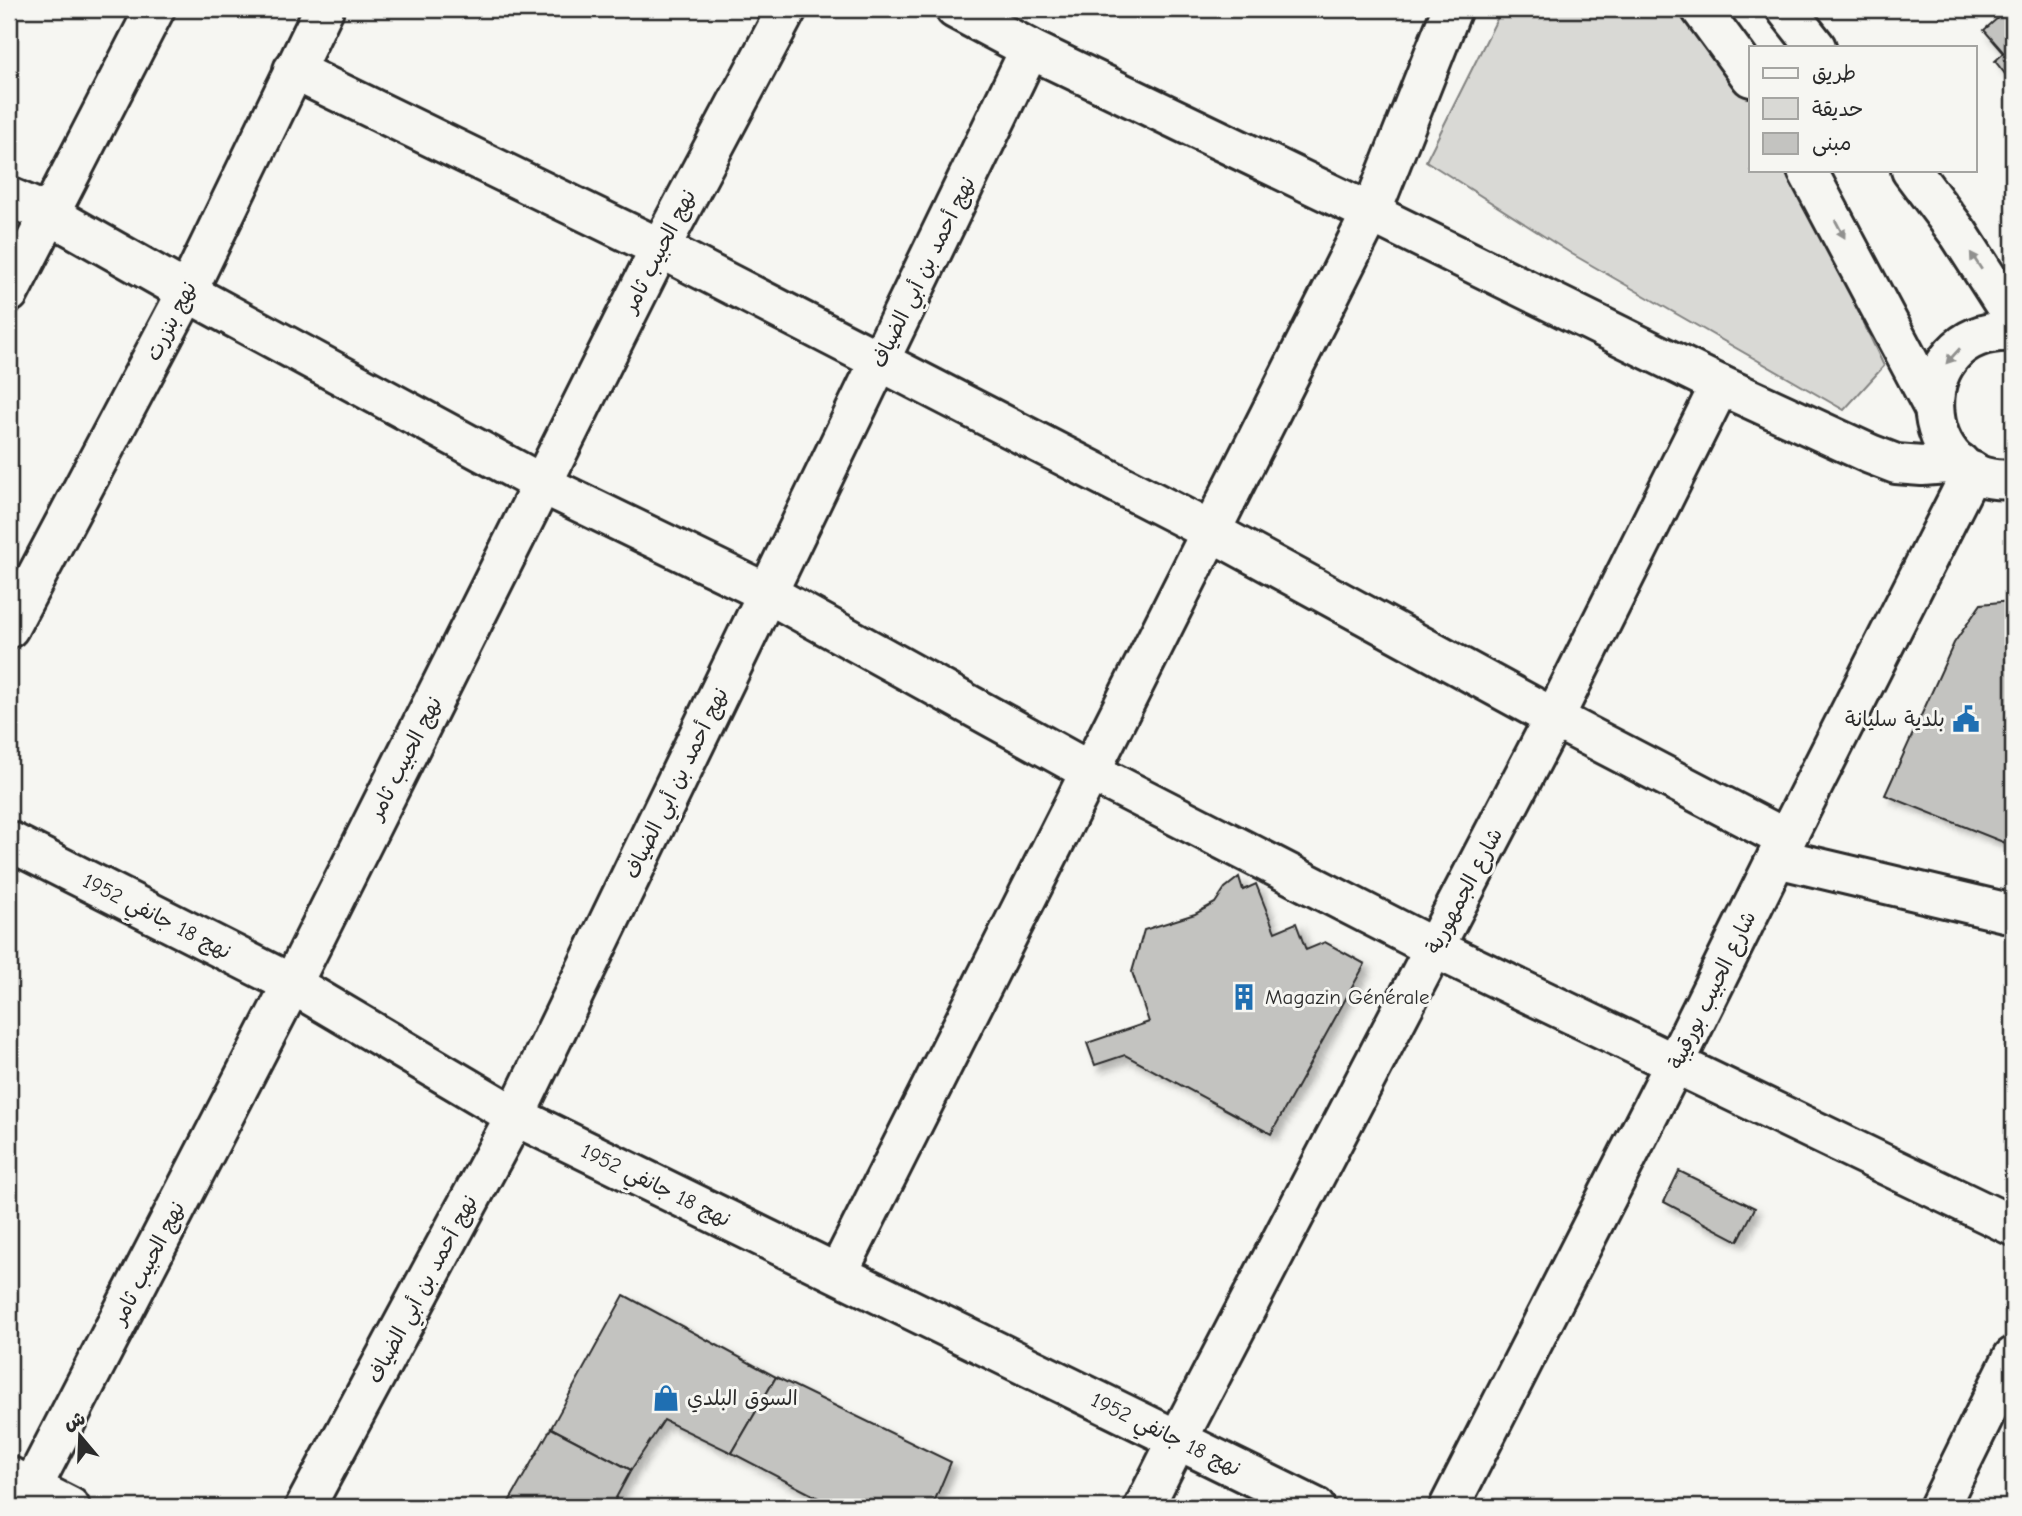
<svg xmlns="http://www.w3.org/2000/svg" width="2022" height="1516" viewBox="0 0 2022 1516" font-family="'Comic Neue','Playpen Sans Arabic',sans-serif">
<defs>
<filter id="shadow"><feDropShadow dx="6" dy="6" stdDeviation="3.5" flood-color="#0004"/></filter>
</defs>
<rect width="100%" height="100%" fill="#f6f6f2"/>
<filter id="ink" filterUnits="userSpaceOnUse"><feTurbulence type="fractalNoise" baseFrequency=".0143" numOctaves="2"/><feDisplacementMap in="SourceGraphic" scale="14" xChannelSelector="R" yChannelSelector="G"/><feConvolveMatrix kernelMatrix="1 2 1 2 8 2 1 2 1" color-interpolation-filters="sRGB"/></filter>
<g filter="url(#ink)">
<!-- green -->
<path fill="#d9d9d5" stroke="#828280" stroke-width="2" d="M1502 9H1675L1751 100V170H1791L1884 366 1844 410 1572 254 1426 161Z"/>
<!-- building -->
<g fill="#c3c3c0" stroke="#2b2b2b" stroke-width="2" filter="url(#shadow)">
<path d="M1992 9H2013V69L2006 75 1995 61 2004 53 1984 30 1999 17Z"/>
<path d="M2010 601 2013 604V846L1885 795 1954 643 1981 604Z"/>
<path d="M1239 877 1243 890 1256 884 1275 932 1296 923 1306 950 1325 942 1365 964 1271 1134 1125 1055 1095 1065 1087 1043 1149 1022 1132 972 1144 930 1195 914 1215 903 1225 888Z"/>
<path d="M1679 1171 1755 1208 1738 1241 1664 1202Z"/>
<path d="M624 1295 776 1377 732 1453 664 1420 631 1470 551 1428Z"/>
<path d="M776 1377 951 1462 932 1507H823L826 1502 732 1453Z"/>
<path d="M551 1428 631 1470 611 1507H506Z"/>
</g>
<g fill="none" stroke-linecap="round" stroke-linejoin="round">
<defs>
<g id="minor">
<path d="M955 9 1030 49 1371 213 1720 385 1870 454 1896 464 1922 466 1960 463"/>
<path d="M293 70 660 248 1212 532 1554 718 1786 839"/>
<path d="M9 197 49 214 187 292 542 484 767 593 1091 772 1434 948 2013 1226"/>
<path d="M9 293 155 9"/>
<path d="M9 628 187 292 324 9"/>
<path d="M9 841 292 984 515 1116 1315 1507"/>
<path d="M1777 858 2013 914"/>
<path d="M838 1273 1371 213 1452 9"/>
<path d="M11 1477 70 1507"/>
<path d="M22 1507 292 984 660 248 787 9"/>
<path d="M305 1507 515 1116 1030 49"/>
<path d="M1144 1507 1178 1439 1554 718 1720 385"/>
<path d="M1449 1507 1675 1063 1786 839 1972 471"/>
<path d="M1939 1507 2013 1357"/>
</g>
<g id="major">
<path d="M1701 9 1751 77"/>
<path d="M1786 9 1816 47"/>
<path d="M1807 170 1932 405"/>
<path d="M1911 170 1959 234 2013 318"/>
<path d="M2013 332C1903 326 1913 490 2013 479"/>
</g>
</defs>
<!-- minor casing -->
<use href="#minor" stroke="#2b2b2b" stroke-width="44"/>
<!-- major casing -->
<use href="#major" stroke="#2b2b2b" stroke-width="44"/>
<!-- minor -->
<use href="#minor" stroke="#f6f6f2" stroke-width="38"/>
<!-- major -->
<use href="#major" stroke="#f6f6f2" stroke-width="38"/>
</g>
<!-- one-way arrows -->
<defs><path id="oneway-solid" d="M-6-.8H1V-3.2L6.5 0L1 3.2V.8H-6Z" transform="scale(1.75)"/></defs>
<g fill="#90908e">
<use href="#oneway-solid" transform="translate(1840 229) rotate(62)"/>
<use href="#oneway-solid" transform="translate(1976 261) rotate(-123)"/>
<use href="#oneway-solid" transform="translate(1953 356) rotate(132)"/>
</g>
</g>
<!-- icons -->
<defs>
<symbol id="civic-bare" viewBox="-9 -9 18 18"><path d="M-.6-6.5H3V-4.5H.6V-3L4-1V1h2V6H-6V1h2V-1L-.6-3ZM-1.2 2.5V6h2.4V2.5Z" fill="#1f6fb2" stroke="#f6f6f2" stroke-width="2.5" paint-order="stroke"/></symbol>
<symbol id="building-bare" viewBox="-9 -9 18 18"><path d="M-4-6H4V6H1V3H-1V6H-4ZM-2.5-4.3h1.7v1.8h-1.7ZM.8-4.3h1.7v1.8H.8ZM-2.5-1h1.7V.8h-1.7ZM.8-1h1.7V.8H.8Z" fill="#1f6fb2" stroke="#f6f6f2" stroke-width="2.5" paint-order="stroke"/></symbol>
<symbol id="shop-bare" viewBox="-9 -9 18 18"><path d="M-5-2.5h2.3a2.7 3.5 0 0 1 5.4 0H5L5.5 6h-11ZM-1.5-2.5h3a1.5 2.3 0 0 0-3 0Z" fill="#1f6fb2" stroke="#f6f6f2" stroke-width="2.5" paint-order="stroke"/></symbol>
</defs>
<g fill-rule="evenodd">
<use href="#civic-bare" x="1947" y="700" width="38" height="38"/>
<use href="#building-bare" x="1225" y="978" width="38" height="38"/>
<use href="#shop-bare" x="647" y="1379" width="38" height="38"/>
</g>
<g text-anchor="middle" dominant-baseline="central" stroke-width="6" stroke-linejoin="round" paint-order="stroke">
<!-- street labels -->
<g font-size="21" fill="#2b2b2b" stroke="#f6f6f2">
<text transform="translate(659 251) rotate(-63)">نهج الحبيب ثامر</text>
<text transform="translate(923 272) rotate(-64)">نهج أحمد بن أبي الضياف</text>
<text transform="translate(171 321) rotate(-63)">نهج بنزرت</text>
<text transform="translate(405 758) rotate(-63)">نهج الحبيب ثامر</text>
<text transform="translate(676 783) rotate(-64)">نهج أحمد بن أبي الضياف</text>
<text transform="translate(1464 891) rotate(-62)">شارع الجمهورية</text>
<text transform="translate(157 916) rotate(27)">نهج 18 جانفي 1952</text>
<text transform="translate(1712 990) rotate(-64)">شارع الحبيب بورقيبة</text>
<text transform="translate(656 1185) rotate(26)">نهج 18 جانفي 1952</text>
<text transform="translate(148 1263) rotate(-63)">نهج الحبيب ثامر</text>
<text transform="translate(422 1289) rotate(-62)">نهج أحمد بن أبي الضياف</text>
<text transform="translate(1166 1434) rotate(26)">نهج 18 جانفي 1952</text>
</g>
<!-- poi labels -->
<g font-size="21" fill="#2b2b2b" stroke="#f6f6f2" text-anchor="start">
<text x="1945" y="719" text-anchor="end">بلدية سليانة</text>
<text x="1265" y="997">Magazin Générale</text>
<text x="687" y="1398">السوق البلدي</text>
</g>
</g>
<!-- margin -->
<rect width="2022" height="1516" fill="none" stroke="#f6f6f2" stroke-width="35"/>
<rect x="18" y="18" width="1987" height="1481" fill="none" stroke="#2b2b2b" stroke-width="2.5" filter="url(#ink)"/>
<!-- legend -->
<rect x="1749" y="46" width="228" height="126" fill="#f6f6f2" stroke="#a5a5a2" stroke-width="2"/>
<rect x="1763" y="68" width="35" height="10" fill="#f6f6f2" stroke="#a5a5a2" stroke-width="2"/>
<text x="1812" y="80" font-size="21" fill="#2b2b2b">طريق</text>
<rect x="1763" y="98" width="35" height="21" fill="#d9d9d5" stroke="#a5a5a2" stroke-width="2"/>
<text x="1812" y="116" font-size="21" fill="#2b2b2b">حديقة</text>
<rect x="1763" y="133" width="35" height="21" fill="#c3c3c0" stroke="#a5a5a2" stroke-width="2"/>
<text x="1812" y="150" font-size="21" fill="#2b2b2b">مبنى</text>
<!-- north arrow -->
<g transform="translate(80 1436) rotate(341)" stroke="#f6f6f2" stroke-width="5" paint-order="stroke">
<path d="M0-5L12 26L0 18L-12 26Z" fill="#2b2b2b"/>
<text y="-10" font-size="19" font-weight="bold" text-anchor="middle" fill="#2b2b2b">ش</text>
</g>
</svg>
